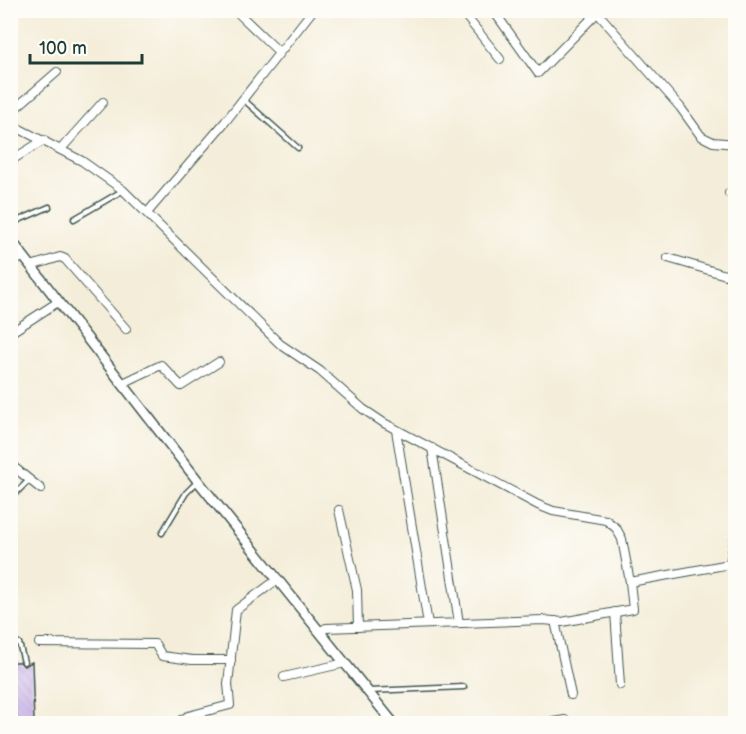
<svg xmlns="http://www.w3.org/2000/svg" width="746" height="734" viewBox="0 0 746 734" font-family="'Balsamiq Sans',sans-serif">
<defs>
<pattern id="building-back-hatch" width="6" height="6" patternUnits="userSpaceOnUse" patternTransform="scale(1.5)"><rect width="6" height="6" fill="#bea3e6"/><path d="M-1 5l2 2M0 0l6 6M5-1l2 2" fill="none" stroke="#9a86bb"/></pattern>
</defs>
<rect width="100%" height="100%" fill="#fdfcf7"/>
<filter id="ink" filterUnits="userSpaceOnUse"><feTurbulence type="fractalNoise" baseFrequency=".0167" numOctaves="2"/><feDisplacementMap in="SourceGraphic" scale="12" xChannelSelector="R" yChannelSelector="G"/><feConvolveMatrix kernelMatrix="1 2 1 2 8 2 1 2 1" color-interpolation-filters="sRGB"/></filter>
<filter id="wash" filterUnits="userSpaceOnUse"><feTurbulence type="fractalNoise" baseFrequency=".008" numOctaves="4" result="noise"/><feDisplacementMap in="SourceGraphic" scale="24" xChannelSelector="R" yChannelSelector="G"/><feGaussianBlur stdDeviation="1.35" result="paint"/><feColorMatrix in="noise" values="0 0 0 0 0 0 0 0 0 0 0 0 0 0 0 0 0 1.4 0 .05"/><feComposite in="paint" operator="in"/></filter>
<g filter="url(#wash)">
<rect width="100%" height="100%" fill="#f4edd9"/>
<g id="blocks">
<!-- building -->
<path fill="url(#building-back-hatch)" d="M10 662H20L24 666 32 662 34 723H10Z"/>
</g>
</g>
<g filter="url(#ink)">
<use href="#blocks" fill-opacity="0" stroke="#3f574d" stroke-width="1.5"/>
<g fill="none" stroke-linecap="round" stroke-linejoin="round">
<defs>
<g id="service">
<path d="M244 100 298 148"/>
<path d="M74 219 122 191"/>
<path d="M10 224 49 207"/>
<path d="M10 499 29 480"/>
<path d="M162 533 186 493 197 482"/>
<path d="M10 640 19 643 24 662"/>
<path d="M369 691 464 687"/>
</g>
<g id="minor">
<path d="M235 10 279 52"/>
<path d="M461 10 500 59"/>
<path d="M493 10 538 73 597 13"/>
<path d="M595 10 680 107 701 136 713 142 736 144"/>
<path d="M10 113 57 72"/>
<path d="M10 124 82 161 123 190 280 344 320 371 363 409 384 423 538 505 553 511 606 520 616 528 622 539 630 582 730 564 736 532"/>
<path d="M61 149 103 102"/>
<path d="M10 161 44 140"/>
<path d="M729 193 736 195"/>
<path d="M147 213 225 122 313 10"/>
<path d="M668 258 736 278"/>
<path d="M10 265 23 256"/>
<path d="M31 266 60 257 65 259 126 329"/>
<path d="M10 333 58 302"/>
<path d="M123 383 161 365 181 386 219 362"/>
<path d="M396 430 428 624"/>
<path d="M432 448 459 623"/>
<path d="M10 464 41 489"/>
<path d="M339 510 357 590 358 627"/>
<path d="M615 612 620 685"/>
<path d="M555 621 571 695"/>
<path d="M321 631 326 628 544 620 562 622 633 609 630 582"/>
<path d="M39 643 155 644 162 656 192 660H231"/>
<path d="M284 677 345 663"/>
<path d="M176 724 188 716 230 705 228 684 236 610 278 579"/>
<path d="M541 724 565 720"/>
</g>
<path id="tertiary" d="M10 239 198 481 394 724"/>
</defs>
<!-- service casing -->
<use href="#service" stroke="#3f574d" stroke-width="7"/>
<!-- minor casing -->
<use href="#minor" stroke="#3f574d" stroke-width="10"/>
<!-- tertiary casing -->
<use href="#tertiary" stroke="#3f574d" stroke-width="12"/>
<!-- service -->
<use href="#service" stroke="#fff" stroke-width="4"/>
<!-- minor -->
<use href="#minor" stroke="#fff" stroke-width="8"/>
<!-- tertiary -->
<use href="#tertiary" stroke="#fff" stroke-width="9"/>
</g>
</g>
<!-- margin -->
<rect width="746" height="734" fill="none" stroke="#fdfcf7" stroke-width="36"/>
<!-- scale -->
<path d="M30 54v9h112v-9" fill="none" stroke="#1f3d34" stroke-width="3"/>
<text x="39" y="54" font-size="18" fill="#1f3d34" stroke="#fdfcf7" stroke-width="4.5" paint-order="stroke">100 m</text>
</svg>
